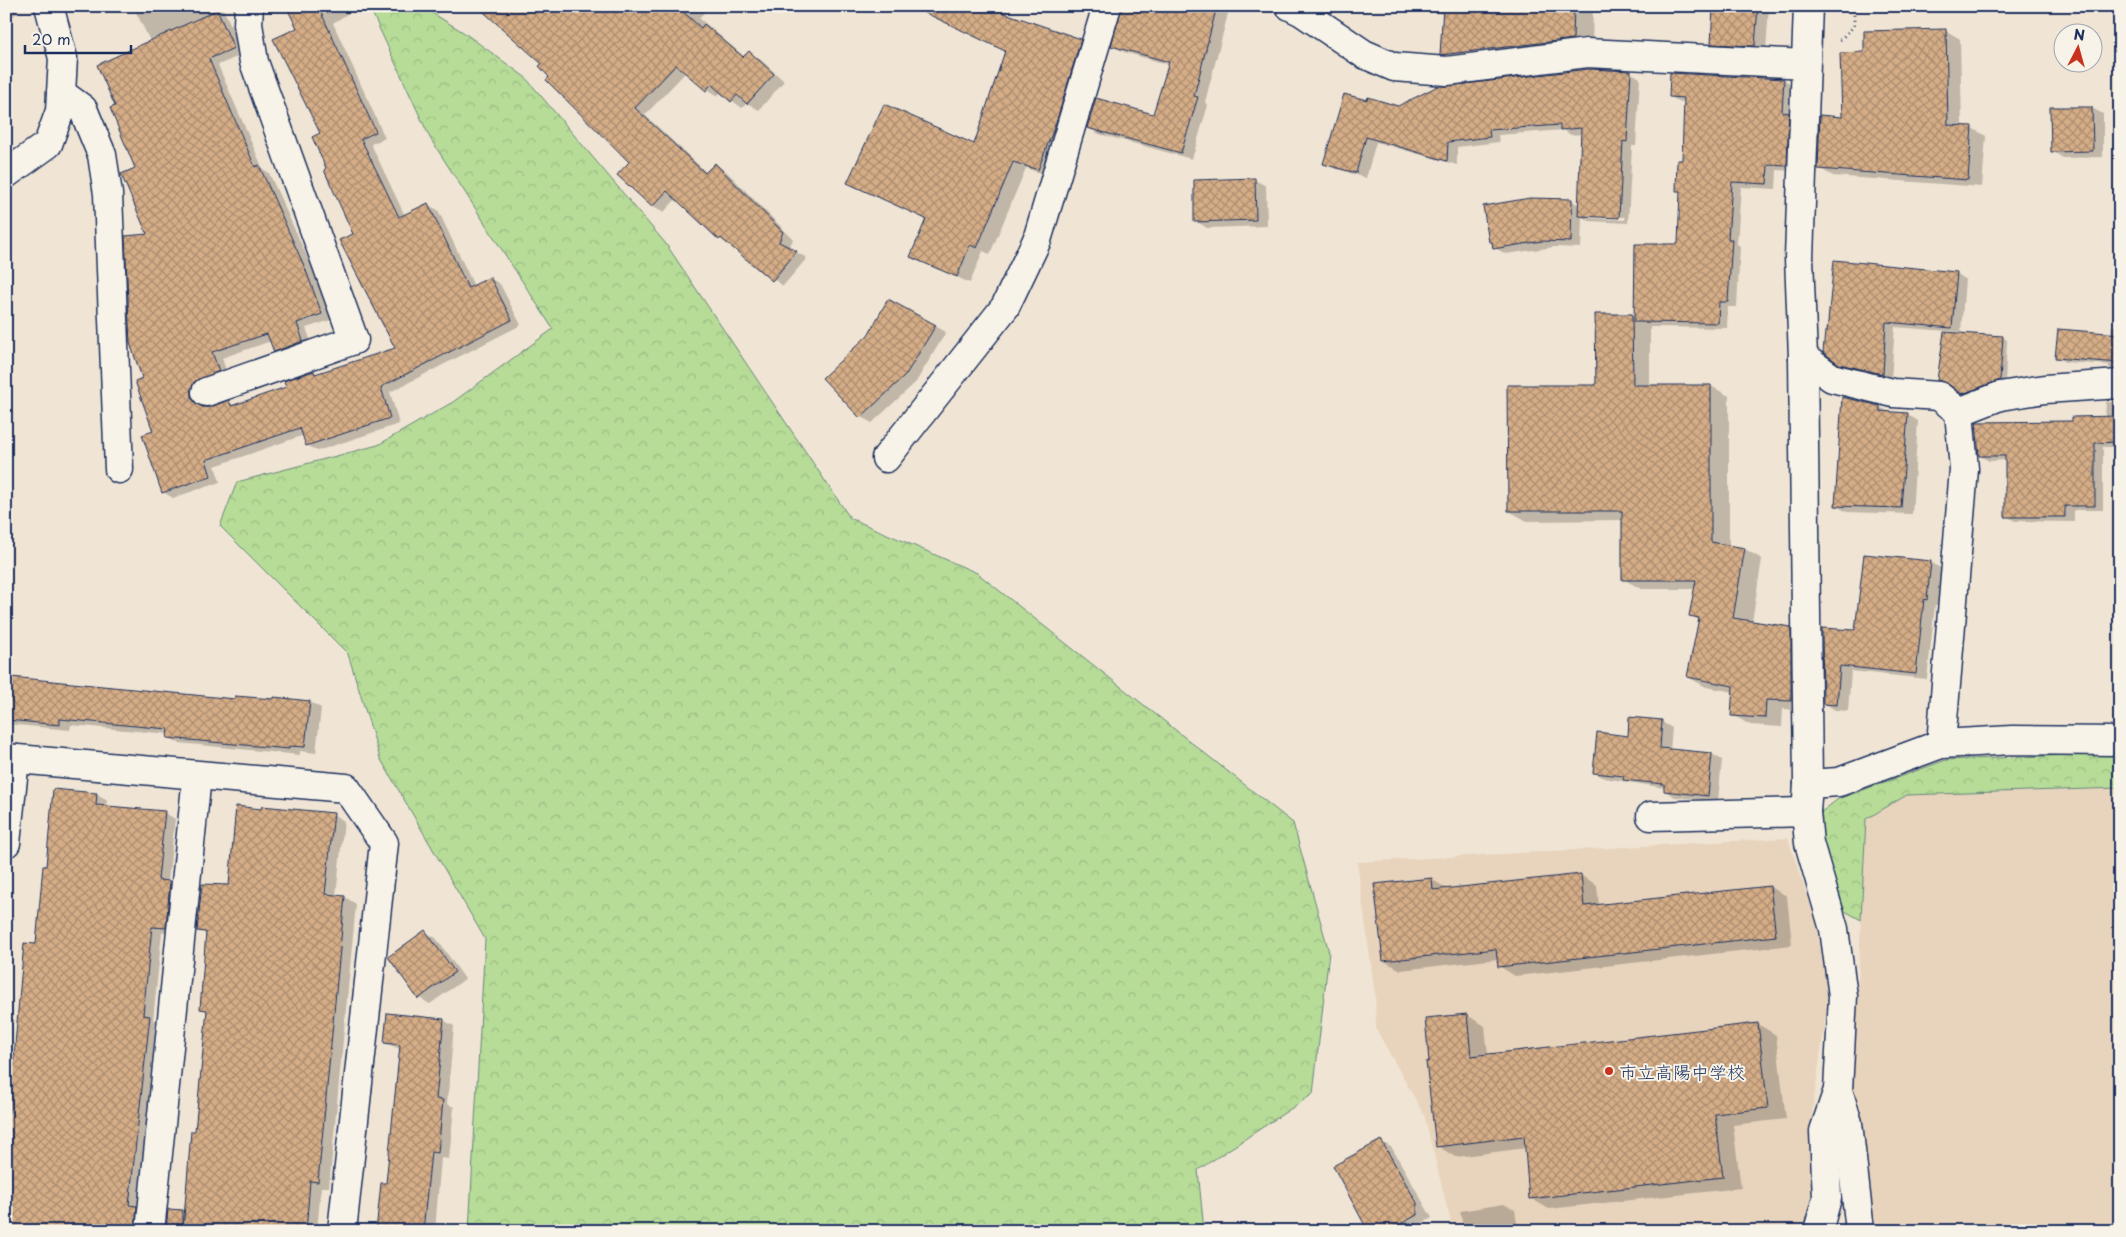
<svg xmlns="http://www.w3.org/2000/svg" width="2126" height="1237" viewBox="0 0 2126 1237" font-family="'Playpen Sans','Klee One',sans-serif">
<defs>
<pattern id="forest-crowns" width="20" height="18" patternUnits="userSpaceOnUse" patternTransform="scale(1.25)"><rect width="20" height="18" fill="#b6dc97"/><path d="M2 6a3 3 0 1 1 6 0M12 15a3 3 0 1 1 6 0" fill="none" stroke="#9cbd85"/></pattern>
<pattern id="building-cross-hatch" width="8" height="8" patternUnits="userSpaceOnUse" patternTransform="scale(1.25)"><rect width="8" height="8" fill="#d5ad86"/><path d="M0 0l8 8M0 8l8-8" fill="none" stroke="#ac8d71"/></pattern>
</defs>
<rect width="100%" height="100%" fill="#f0e5d4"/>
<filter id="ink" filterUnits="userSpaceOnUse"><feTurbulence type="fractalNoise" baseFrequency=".02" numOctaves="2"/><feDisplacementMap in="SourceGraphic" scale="10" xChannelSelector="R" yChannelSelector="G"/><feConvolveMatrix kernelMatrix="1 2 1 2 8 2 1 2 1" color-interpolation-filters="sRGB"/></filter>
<g filter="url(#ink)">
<!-- built -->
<g fill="#e8d4bd">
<path d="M2120 788V1231H1873L1852 1108 1866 819 1907 795Z"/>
<path d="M1788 838 1816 922 1829 995 1812 1114 1820 1180 1810 1231H1453L1424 1115 1376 1029 1375 995 1357 862Z"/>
</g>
<!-- forest -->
<g fill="url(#forest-crowns)" stroke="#68867a">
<path d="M369 6H421L463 32 525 77 666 244 850 518 977 573 1293 823 1329 952 1313 1094 1198 1170 1204 1231H469L485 939 380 758 348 654 220 526 237 482 378 445 453 402 553 329 430 138Z"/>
<path d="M2120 753V788L1907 795 1866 819 1861 920 1845 911 1819 843 1820 813 1838 799 1946 760Z"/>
</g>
<!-- shadow -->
<g fill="#0003" fill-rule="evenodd">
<path d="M6 6H14L18 13 6 20Z"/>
<path d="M133 6H222L244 54 218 65 263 169 269 173 315 274 331 320 306 328 313 347 285 357 275 351 271 341 222 358 228 377 201 404 204 408 229 402 236 406 288 388 314 372 318 375 396 348 328 169 298 28 288 6H360L333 23 385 138 371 144 405 216 428 205 438 210 474 286 490 278 500 284 521 325 390 392 399 424 317 451 307 445 304 435 215 466 220 482 173 498 163 492 144 379 149 235 136 169 116 107 151 43Z"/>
<path d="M479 6H710L699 18 745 57 749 53 760 59 784 81 759 110 747 103 742 108 721 92 717 96 686 72 645 115 707 173 715 165 726 171 793 239 789 248 807 258 783 286 720 239 677 198 664 212 653 206 619 175 631 162 551 77 544 64Z"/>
<path d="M930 6H1009L1005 15 1080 40 1093 47 1051 177 1026 168 990 254 983 251 970 283 912 257 927 220 849 183 975 146 1007 52 927 12Z"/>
<path d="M1123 6H1230L1205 102 1208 105 1192 159 1099 134 1088 128 1154 116 1170 65 1124 52 1113 46Z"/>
<path d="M1379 6H1593L1592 50 1461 65 1441 54 1444 14Z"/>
<path d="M1714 6H1769L1766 51 1723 49 1712 43Z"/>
<path d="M1945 30 1960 39 1962 127 1972 128 1986 136 1982 187 1833 176 1819 168 1844 118 1866 53Z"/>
<path d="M1630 72 1640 78 1636 146H1632L1628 223 1589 221 1582 217 1581 248 1554 247 1506 254 1495 248 1494 244 1490 241 1571 200 1579 205 1582 134 1571 135 1563 130 1498 135 1499 142 1457 147V165L1376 142 1366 178 1334 168 1325 163 1398 107ZM1587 216 1625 217V220L1587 218Z"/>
<path d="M1784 80 1793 85 1796 171 1777 170 1776 189 1741 187 1737 244 1740 246 1737 307H1728L1727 328 1650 327V386H1711L1729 396V546L1745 549 1762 559 1752 622 1790 628 1808 638 1809 711 1783 709 1782 727 1750 725 1733 715 1734 692 1706 687 1688 677 1700 621 1691 615 1695 589H1641L1623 579V520L1527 521 1509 511 1597 386V315L1632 316 1636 318 1679 246 1681 193 1677 190 1683 161 1686 102H1679L1670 96Z"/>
<path d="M2092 108 2103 114V157L2063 158 2052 151Z"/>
<path d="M1255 180 1266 186 1267 226 1207 228 1196 221Z"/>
<path d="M1956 273 1965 279 1961 332 1895 327 1891 379 1849 368 1824 352Z"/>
<path d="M935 326 946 332 916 382 872 423 861 417 869 336Z"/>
<path d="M2112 326 2120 327V374L2109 368V365L2065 362 2056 357 2111 334Z"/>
<path d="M2002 337 2007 340 2005 383 1968 396 1952 385 1938 380Z"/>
<path d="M2120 401V447H2103V510H2074V522L2015 521 2006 516V460L1989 461 1980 456 2074 422 2105 417 2106 402Z"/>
<path d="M1880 407 1890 413 1907 414 1918 421 1912 514 1847 512 1836 506Z"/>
<path d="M1865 555 1931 562 1942 569 1938 605H1935L1927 679 1851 671 1848 711 1835 710 1824 703 1823 629 1856 632Z"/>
<path d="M6 679 236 700 275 701V698L310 702 321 708 316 753 300 751V755L179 743 168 737 169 734 71 725 70 730 6 724Z"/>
<path d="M1630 719 1662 722 1672 728 1670 750 1712 754 1722 760 1718 801 1675 797 1665 791V788L1604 778 1594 772 1629 737Z"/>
<path d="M97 794 107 800 106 807 165 813 175 819 168 882 180 888 176 933 162 932 153 1020 160 1023 139 1231H6L47 868Z"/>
<path d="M333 814 344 821 336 896 345 897 356 904 329 1187H321L317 1231H182L192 1132H196L208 1013 201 1008 207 935 198 930 230 886Z"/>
<path d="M1580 875 1597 885 1599 906 1770 887 1787 896 1792 945 1515 976 1499 966 1498 959 1401 970 1384 961 1431 879 1448 889Z"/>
<path d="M425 932 436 938 465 979 430 1004 419 998Z"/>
<path d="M1467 1015 1485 1026 1488 1055 1758 1024 1776 1035 1786 1119 1733 1125 1741 1188 1549 1209 1530 1198 1526 1148 1456 1157 1437 1146 1431 1062Z"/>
<path d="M443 1020 454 1026 447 1104 454 1107 449 1159 441 1158 435 1231H377L388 1184 400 1049 385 1043Z"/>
<path d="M1381 1141 1392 1148 1432 1218 1409 1231H1370Z"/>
<path d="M1504 1204 1515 1210 1518 1231H1464L1460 1211Z"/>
</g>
<!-- building -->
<g fill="url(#building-cross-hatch)" stroke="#1b2f5e">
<path d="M286 6H318L376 132 361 139 399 217 428 203 468 288 490 277 512 320 381 387 390 418 306 446 300 428 206 460 211 476 162 493 142 435 153 431 135 381 142 378 130 343 125 236 147 234 121 174 135 168 110 108 115 106 97 65 217 10 234 48 209 59 255 167 259 165 305 268 322 314 297 323 303 341 274 352 267 334 212 352 219 371 194 382 191 390V398L196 403 203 407H211L229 400 231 406 286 387 284 381 314 371 315 374 395 348 339 240 353 234 324 170 326 168 312 137 320 133 273 39 297 28Z"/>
<path d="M477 6H677L701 28 704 24 743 57 749 51 774 74 747 104 737 95 731 102 711 84 706 91 676 65 635 108 705 173 715 163 783 232 779 242 797 251 772 281 721 238 719 240 667 191 652 207 617 175 629 162 546 80 549 77 539 66 542 64Z"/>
<path d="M911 6H984L1081 39 1057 120 1038 170 1013 162 977 248 970 245 957 277 910 257 926 219 847 183 884 104 974 144 1005 51Z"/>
<path d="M1122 6H1217L1194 96 1198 97 1181 153 1087 128 1096 98 1153 114 1169 62 1111 46Z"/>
<path d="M1443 6H1574L1573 39 1440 55Z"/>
<path d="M1713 6H1758L1755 46 1711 44Z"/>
<path d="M1946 29 1948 125 1972 126 1968 180 1818 169 1820 115 1842 117 1840 53 1864 52V31Z"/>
<path d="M1588 69 1631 71 1627 142 1623 141 1619 218 1578 216 1581 128 1560 130V125L1489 130 1490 137 1448 142 1447 161 1366 137 1356 173 1323 164 1344 94 1367 100 1368 97 1398 106 1438 86H1449Z"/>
<path d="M1670 73 1784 79 1782 112 1789 113 1787 166 1768 165 1767 184 1732 182 1728 239H1732L1728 302H1719L1718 323 1634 322 1635 244H1678L1680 191H1676L1677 160H1682L1684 98 1669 97Z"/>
<path d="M2050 107H2092L2093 151 2051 152Z"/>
<path d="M1255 178 1256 220 1194 222V180Z"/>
<path d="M1530 198 1572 199 1571 242 1542 241 1493 249 1492 242H1489L1483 206Z"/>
<path d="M1834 260 1957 272 1952 328 1886 322 1883 374 1839 364 1823 352 1825 332H1827Z"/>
<path d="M888 299 936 325 905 376 860 418 822 378 868 335Z"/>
<path d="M1595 314H1632L1633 385H1711V542L1745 548 1733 618 1791 627V701L1766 700 1765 718 1731 716 1733 686 1687 677 1699 618 1689 616 1696 580H1622V511H1508L1507 385H1596Z"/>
<path d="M2058 329 2120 334V363L2055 358Z"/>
<path d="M1944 332 2003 336 2000 380 1962 394 1948 384 1937 380Z"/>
<path d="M1842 397 1880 406V411L1908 413 1901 508 1835 506Z"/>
<path d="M2120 416V442L2095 443V506H2065V517H2005V456H1979L1976 422 2072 421V417Z"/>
<path d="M1864 554 1931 561 1927 600 1924 599 1916 674 1840 666 1837 705 1823 704 1822 628 1855 630Z"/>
<path d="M11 677 235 699V696L274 699V697L310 701 305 747 289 746V749L167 738 168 729 60 719V725L7 720Z"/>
<path d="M1629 717 1662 720 1660 748 1712 753 1708 796 1664 791V784L1623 780 1624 776 1593 773 1597 732 1628 736Z"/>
<path d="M53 789 97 793 96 805 165 811 158 880 170 881 166 928 152 927 143 1015 150 1016 129 1205 137 1206 135 1231H6V1112L9 1113 24 943 36 944 43 866H46Z"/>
<path d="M236 806 261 809 262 806 334 813 325 894 345 896 318 1182 310 1181 306 1231H183L191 1131H195L207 1010 200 1009 206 932 197 931 202 884 229 885Z"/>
<path d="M1581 874 1584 906 1770 886 1776 936 1498 967 1496 949 1383 961 1374 884 1432 878 1433 890Z"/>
<path d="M425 930 455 972 418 999 388 957Z"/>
<path d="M387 1013 444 1019 436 1099 443 1100 438 1153 431 1152 423 1231H376L381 1183H386L400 1045 384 1043Z"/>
<path d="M1467 1014 1471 1056 1758 1023 1768 1108 1715 1114 1723 1177 1529 1199 1524 1136 1436 1147 1426 1062 1429 1061 1425 1018Z"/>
<path d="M1381 1140 1417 1203V1215L1388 1231H1368L1333 1166Z"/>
<path d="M168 1209 183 1210V1231H166Z"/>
</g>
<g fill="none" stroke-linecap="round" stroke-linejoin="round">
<defs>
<g id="minor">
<path d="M1290 6 1302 12 1364 54 1394 67 1447 71 1587 53 1805 64"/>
<path d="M1808 6 1799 258 1803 357 1808 784 1806 812 1809 843 1834 929 1843 996 1838 1090 1824 1131 1827 1198 1818 1231"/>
<path d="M61 93 83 109 102 155 108 194 119 469"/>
<path d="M6 174 48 144 60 111 63 58 49 6"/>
<path d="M1803 357 1832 378 1893 393 1939 396 1959 412 1964 469 1941 744"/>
<path d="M206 392 354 340 254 62 248 24 249 6"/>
<path d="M1959 412 2000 396 2045 389 2120 384"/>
<path d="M886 458 1005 307 1037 240 1107 6"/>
<path d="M6 758 346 788 384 843 342 1231"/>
<path d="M1808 784 1839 782 1941 744 2012 740 2120 741"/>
<path d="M1651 816 1806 812"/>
<path d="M6 843 15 759"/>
<path d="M1838 1090 1848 1123 1860 1231"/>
<path d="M150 1231 197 776"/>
</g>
</defs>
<!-- minor casing -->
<use href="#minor" stroke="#1b2f5e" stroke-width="31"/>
<!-- path -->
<path stroke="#1b2f5e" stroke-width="3" stroke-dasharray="1 4" stroke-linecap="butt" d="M1840 40 1854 26V6"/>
<!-- minor -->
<use href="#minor" stroke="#f7f3e8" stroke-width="28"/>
</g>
</g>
<!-- markers -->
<circle fill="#c8321e" stroke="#f7f3e8" stroke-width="2" cx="1609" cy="1071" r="5"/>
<g text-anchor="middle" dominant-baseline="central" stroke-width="4" stroke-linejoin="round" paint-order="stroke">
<!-- poi labels -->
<g font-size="18" fill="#1b2f5e" stroke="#f7f3e8" text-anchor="start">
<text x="1619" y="1071">市立高陽中学校</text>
</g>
</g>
<!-- margin -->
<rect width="2126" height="1237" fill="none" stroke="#f7f3e8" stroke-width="25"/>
<rect x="12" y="12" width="2101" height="1212" fill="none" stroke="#1b2f5e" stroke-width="2" filter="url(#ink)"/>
<!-- north arrow -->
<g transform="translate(2078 48) rotate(6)"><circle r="24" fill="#f7f3e8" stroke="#9fa5b1"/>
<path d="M0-4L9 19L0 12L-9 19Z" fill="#c8321e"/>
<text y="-8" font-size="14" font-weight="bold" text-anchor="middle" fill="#1b2f5e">N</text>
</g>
<!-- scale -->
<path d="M25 45v8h106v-8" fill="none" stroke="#1b2f5e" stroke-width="2.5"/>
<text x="32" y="45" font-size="15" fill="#1b2f5e" stroke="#f7f3e8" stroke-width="4" paint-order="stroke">20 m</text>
</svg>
